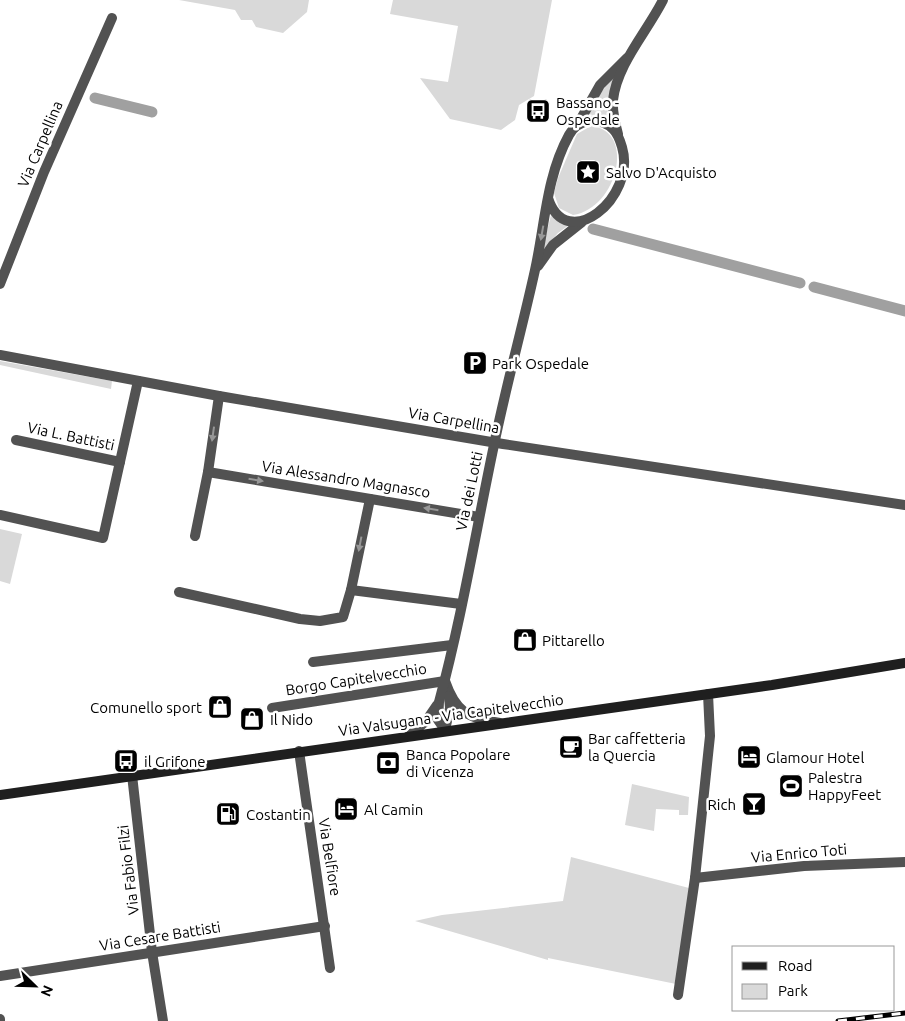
<svg xmlns="http://www.w3.org/2000/svg" width="905" height="1021" viewBox="0 0 905 1021" font-family="Ubuntu,sans-serif">
<rect width="100%" height="100%" fill="#fff"/>
<!-- green -->
<g fill="#d9d9d9">
<path d="M179 0H309L307 12 283 33 256 27 252 20H241L235 10Z"/>
<path d="M393 0H552L534 96 519 105 515 120 501 130 450 119 420 78 448 82 458 26 390 14Z"/>
<path d="M617 73 610 120 589 114 602 91Z"/>
<path d="M591 126C636 130 618 208 573 215L559 208 554 193 558 178 577 134Z"/>
<path d="M551 215 558 221 569 225 558 233 542 251Z"/>
<path d="M0 361 112 381 111 389 0 365Z"/>
<path d="M0 529 22 534 10 584 0 581Z"/>
<path d="M632 784 689 797 688 815H679V810L656 809 654 831 625 825Z"/>
<path d="M571 857 689 888 681 985 548 958V960L415 921 442 915 563 901Z"/>
</g>
<g fill="none" stroke-linecap="round" stroke-linejoin="round">
<!-- canal -->
<g stroke="#a0a0a0" stroke-width="11">
<path d="M95 98 152 112"/>
<path d="M593 229 800 283"/>
<path d="M814 287 905 311"/>
</g>
<!-- minor -->
<g stroke="#525252" stroke-width="10">
<path d="M0 284 44 172 112 18"/>
<path d="M16 440 120 462"/>
<path d="M208 472 479 517"/>
<path d="M0 515 103 538 138 381"/>
<path d="M195 536 208 472 219 396"/>
<path d="M351 590 461 604"/>
<path d="M179 592 300 619 320 621 343 617 351 590 370 499"/>
<path d="M313 662 452 645"/>
<path d="M272 708 445 681"/>
<path d="M299 751 330 968"/>
<path d="M132 775 152 952 163 1021"/>
<path d="M695 878 804 866 905 862"/>
<path d="M0 976 325 926"/>
<path d="M678 995 695 878 710 736 708 694"/>
<path d="M0 1019V1021"/>
</g>
<!-- tertiary -->
<g stroke="#525252" stroke-width="10">
<path d="M578 124 600 85 627 58"/>
<path d="M618 134C615 123 612 112 613 100 617 64 647 32 663 0"/>
<path d="M538 266 553 245 582 222"/>
<path d="M0 355 219 396 503 444 905 505"/>
<path d="M445 681C456 713 468 718 500 723"/>
<path d="M445 730 438 720 439 702C462 617 476 530 494 445 506 386 522 329 535 270 545 225 546 177 569 135 578 119 599 116 613 129 618 134 620 140 622 147 637 198 566 255 548 198"/>
<path d="M445 730 450 708 449 696"/>
<path d="M409 736 426 721 437 705"/>
</g>
<!-- secondary -->
<path stroke="#1f1f1f" stroke-width="10" d="M0 795 772 685 905 663"/>
<defs>
<path id="rail" d="M838 1021 905 1013"/>
</defs>
<!-- rail casing -->
<use href="#rail" stroke="#000" stroke-width="5"/>
<!-- rail -->
<use href="#rail" stroke="#fff" stroke-width="3" stroke-dasharray="9" stroke-linecap="butt"/>
</g>
<!-- one-way arrows -->
<defs><path id="oneway-solid" d="M-6-.8H1V-3.2L6.5 0L1 3.2V.8H-6Z" transform="scale(1.25)"/></defs>
<g fill="#979797">
<use href="#oneway-solid" transform="translate(542 233) rotate(100)"/>
<use href="#oneway-solid" transform="translate(213 434) rotate(98)"/>
<use href="#oneway-solid" transform="translate(256 480) rotate(9)"/>
<use href="#oneway-solid" transform="translate(431 509) rotate(-171)"/>
<use href="#oneway-solid" transform="translate(360 544) rotate(101)"/>
</g>
<!-- icons -->
<defs>
<symbol id="bus-square" viewBox="-11 -11 22 22"><rect x="-9" y="-9" width="18" height="18" rx="4" fill="#000" stroke="#fff"/><path d="M-5-6H5V4H4V6H2V4H-2V6H-4V4H-5ZM-3.5-4V0h7V-4ZM-3.5 1.2v1.5H-2V1.2ZM2 1.2v1.5H3.5V1.2Z" fill="#fff"/></symbol>
<symbol id="sight-square" viewBox="-11 -11 22 22"><rect x="-9" y="-9" width="18" height="18" rx="4" fill="#000" stroke="#fff"/><path d="M0-6L1.8-2.2L6-1.7L2.9 1.2L3.7 5.4L0 3.3L-3.7 5.4L-2.9 1.2L-6-1.7L-1.8-2.2Z" fill="#fff"/></symbol>
<symbol id="parking-square" viewBox="-11 -11 22 22"><rect x="-9" y="-9" width="18" height="18" rx="4" fill="#000" stroke="#fff"/><path d="M-3.5-5.5H1a3.5 3.5 0 0 1 0 7H-1V5.5H-3.5ZM-1-3.4V-.6H.8a1.4 1.4 0 0 0 0-2.8Z" fill="#fff"/></symbol>
<symbol id="shop-square" viewBox="-11 -11 22 22"><rect x="-9" y="-9" width="18" height="18" rx="4" fill="#000" stroke="#fff"/><path d="M-5-2.5h2.3a2.7 3.5 0 0 1 5.4 0H5L5.5 6h-11ZM-1.5-2.5h3a1.5 2.3 0 0 0-3 0Z" fill="#fff"/></symbol>
<symbol id="cafe-square" viewBox="-11 -11 22 22"><rect x="-9" y="-9" width="18" height="18" rx="4" fill="#000" stroke="#fff"/><path d="M-5.5-4.5H6V0H3Q3 3.5 0 3.5H-2.5Q-5.5 3.5-5.5 0ZM3-3.2v2h1.7v-2ZM-6 4.5H4V6H-6Z" fill="#fff"/></symbol>
<symbol id="hotel-square" viewBox="-11 -11 22 22"><rect x="-9" y="-9" width="18" height="18" rx="4" fill="#000" stroke="#fff"/><path d="M-6-4.5h1.5V1H6V5H4.5V3h-9V5H-6ZM-4 0a1.8 1.8 0 1 1 3.6 0ZM.5 0V-2.5h3Q6-2.5 6 0Z" fill="#fff"/></symbol>
<symbol id="bank-square" viewBox="-11 -11 22 22"><rect x="-9" y="-9" width="18" height="18" rx="4" fill="#000" stroke="#fff"/><path d="M-6-4H6V4H-6ZM0-2.3a2.3 2.3 0 1 0 0 4.6a2.3 2.3 0 1 0 0-4.6Z" fill="#fff"/></symbol>
<symbol id="stadium-square" viewBox="-11 -11 22 22"><rect x="-9" y="-9" width="18" height="18" rx="4" fill="#000" stroke="#fff"/><path d="M0-5a6.5 5 0 1 0 0 10a6.5 5 0 1 0 0-10ZM-3.5-1.8h7v3.6h-7Z" fill="#fff"/></symbol>
<symbol id="bar-square" viewBox="-11 -11 22 22"><rect x="-9" y="-9" width="18" height="18" rx="4" fill="#000" stroke="#fff"/><path d="M-6-5H6L.8 .8V4.5H3.5V6h-7V4.5H-.8V.8Z" fill="#fff"/></symbol>
<symbol id="fuel-square" viewBox="-11 -11 22 22"><rect x="-9" y="-9" width="18" height="18" rx="4" fill="#000" stroke="#fff"/><path d="M-5.5-6h7V0h2V4h1.3V-2.5L3-4.5l.8-.8L6-3V5H2.5V1h-1V6h-7ZM-4.2-4.7v3.2H.2V-4.7Z" fill="#fff"/></symbol>
</defs>
<g fill-rule="evenodd">
<use href="#bus-square" x="524" y="97" width="28" height="28"/>
<use href="#sight-square" x="574" y="158" width="28" height="28"/>
<use href="#parking-square" x="461" y="349" width="28" height="28"/>
<use href="#shop-square" x="511" y="626" width="28" height="28"/>
<use href="#shop-square" x="206" y="693" width="28" height="28"/>
<use href="#shop-square" x="238" y="705" width="28" height="28"/>
<use href="#cafe-square" x="557" y="733" width="28" height="28"/>
<use href="#hotel-square" x="735" y="743" width="28" height="28"/>
<use href="#bus-square" x="112" y="747" width="28" height="28"/>
<use href="#bank-square" x="374" y="749" width="28" height="28"/>
<use href="#stadium-square" x="777" y="772" width="28" height="28"/>
<use href="#bar-square" x="740" y="790" width="28" height="28"/>
<use href="#hotel-square" x="332" y="795" width="28" height="28"/>
<use href="#fuel-square" x="214" y="800" width="28" height="28"/>
</g>
<g text-anchor="middle" dominant-baseline="central" stroke-width="5" stroke-linejoin="round" paint-order="stroke">
<!-- poi labels -->
<g font-size="15" fill="#000" stroke="#fff" text-anchor="start">
<text x="556" y="102">Bassano -<tspan x="556" dy="17">Ospedale</tspan></text>
<text x="606" y="172">Salvo D'Acquisto</text>
<text x="492" y="363">Park Ospedale</text>
<text x="542" y="640">Pittarello</text>
<text x="202" y="707" text-anchor="end">Comunello sport</text>
<text x="270" y="719">Il Nido</text>
<text x="588" y="738">Bar caffetteria<tspan x="588" dy="17">la Quercia</tspan></text>
<text x="406" y="754">Banca Popolare<tspan x="406" dy="17">di Vicenza</tspan></text>
<text x="766" y="757">Glamour Hotel</text>
<text x="144" y="761">il Grifone</text>
<text x="808" y="777">Palestra<tspan x="808" dy="17">HappyFeet</tspan></text>
<text x="736" y="804" text-anchor="end">Rich</text>
<text x="364" y="809">Al Camin</text>
<text x="246" y="814">Costantin</text>
</g>
<!-- street labels -->
<g font-size="15" fill="#000" stroke="#fff">
<text transform="translate(40 144) rotate(-67)">Via Carpellina</text>
<text transform="translate(454 420) rotate(10)">Via Carpellina</text>
<text transform="translate(71 436) rotate(12)">Via L. Battisti</text>
<text transform="translate(346 479) rotate(9)">Via Alessandro Magnasco</text>
<text transform="translate(469 491) rotate(-78)">Via dei Lotti</text>
<text transform="translate(356 679) rotate(-9)">Borgo Capitelvecchio</text>
<text transform="translate(451 715) rotate(-8)">Via Valsugana - Via Capitelvecchio</text>
<text transform="translate(799 853) rotate(-5)">Via Enrico Toti</text>
<text transform="translate(330 857) rotate(81)">Via Belfiore</text>
<text transform="translate(128 870) rotate(-97)">Via Fabio Filzi</text>
<text transform="translate(160 936) rotate(-9)">Via Cesare Battisti</text>
</g>
</g>
<!-- legend -->
<rect x="732" y="946" width="162" height="65" fill="#ffffff" stroke="#999999"/>
<rect x="742" y="962" width="25" height="8" fill="#1f1f1f" stroke="#999999"/>
<text x="778" y="971" font-size="15" fill="#000000">Road</text>
<rect x="742" y="984" width="25" height="15" fill="#d9d9d9" stroke="#999999"/>
<text x="778" y="996" font-size="15" fill="#000000">Park</text>
<!-- north arrow -->
<g transform="translate(35 986) rotate(113)" stroke="#ffffff" stroke-width="4" paint-order="stroke">
<path d="M0-4L9 19L0 12L-9 19Z" fill="#000000"/>
<text y="-8" font-size="14" font-weight="bold" text-anchor="middle" fill="#000000">N</text>
</g>
</svg>
